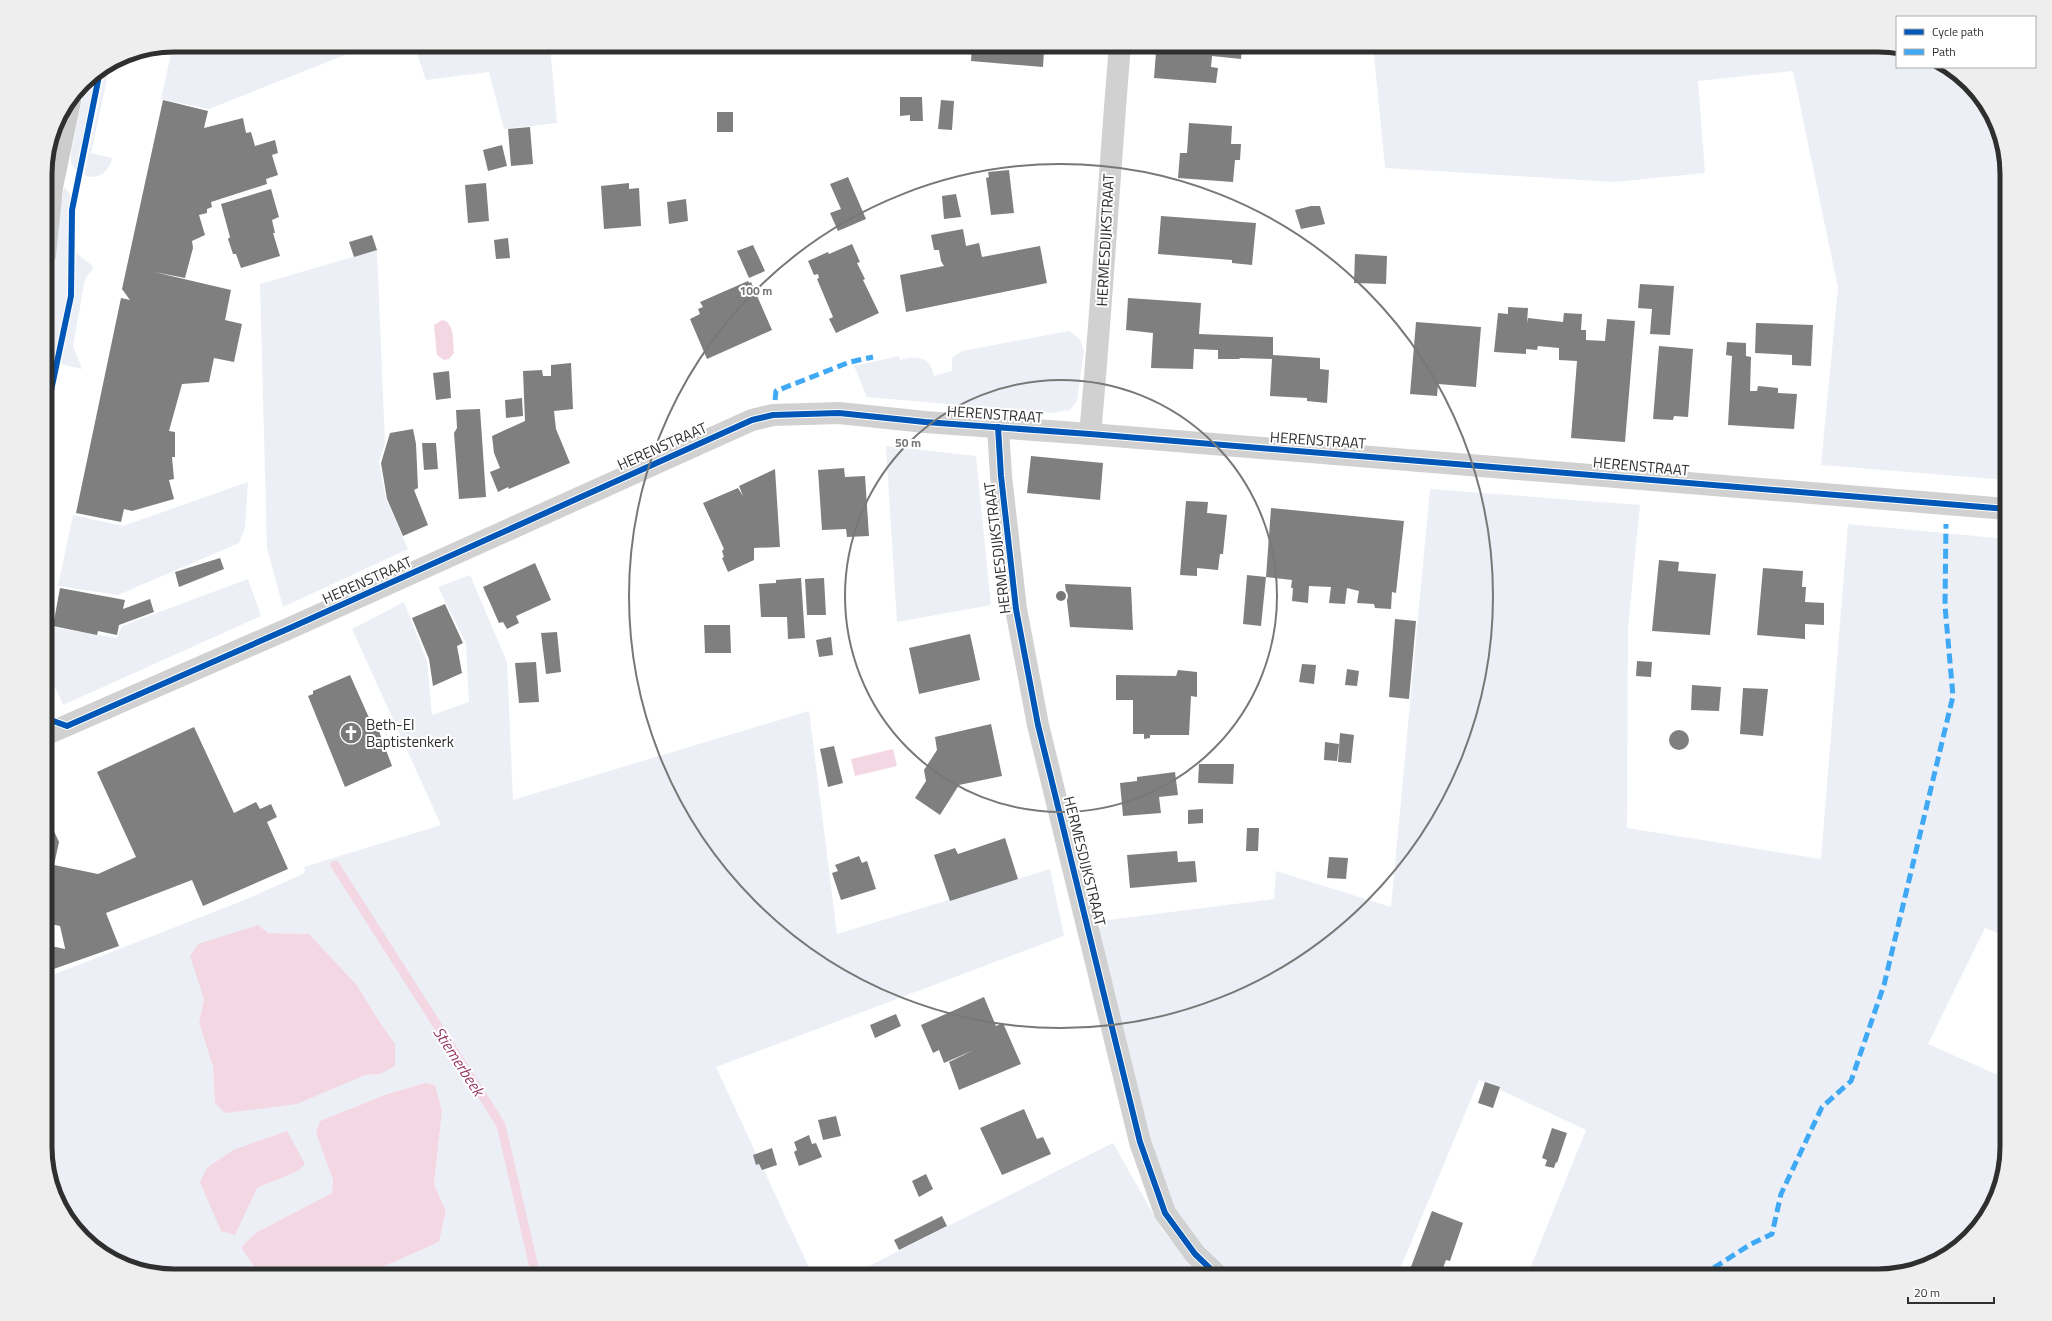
<svg xmlns="http://www.w3.org/2000/svg" width="2052" height="1321" font-family="'Titillium Web',sans-serif">
	<rect width="100%" height="100%" fill="#fff"/>
	<!-- green -->
	<g fill="#eceff5" fill-rule="evenodd">
		<path d="M 173,45 L 370,45 L 209,109 L 161,99 Z"/>
		<path d="M 414,45 L 550,45 L 557,123 L 504,129 L 489,72 L 426,80 Z"/>
		<path d="M 1373,45 L 1878,45 L 1897,47 L 1897,67 L 1950,67 L 1990,110 L 2007,173 L 2007,480 L 1821,465 L 1838,288 L 1793,71 L 1698,81 L 1705,173 L 1614,182 L 1385,168 Z"/>
		<path d="M 110,65 L 91,153 L 112,158 C 110,172 97,181 84,175 L 106,67 Z"/>
		<path d="M 97,73 L 76,171 L 71,163 L 71,153 L 86,80 Z"/>
		<path d="M 64,187 L 71,195 L 68,286 L 64,318 L 48,388 L 45,387 L 45,352 L 48,339 L 55,244 Z"/>
		<path d="M 377,250 L 385,444 L 379,461 L 386,499 L 408,549 L 283,607 L 267,548 L 260,284 Z"/>
		<path d="M 76,253 L 94,267 L 85,279 L 73,346 L 82,369 L 61,364 L 75,283 Z"/>
		<path d="M 1069,331 L 1080,339 L 1084,350 L 1077,401 L 1070,410 L 1052,413 L 867,397 L 854,366 L 899,356 L 900,360 C 917,355 930,356 934,376 L 952,371 L 952,358 L 962,351 Z"/>
		<path d="M 886,446 L 976,456 L 991,605 L 897,622 Z"/>
		<path d="M 248,482 L 245,528 L 239,543 L 118,595 L 58,586 L 73,515 L 123,526 Z"/>
		<path d="M 1430,489 L 1640,505 L 1628,627 L 1627,828 L 1821,859 L 1848,524 L 2007,539 L 2007,937 L 1985,928 L 1928,1044 L 2007,1079 L 2007,1148 L 2000,1188 L 1985,1219 L 1942,1259 L 1879,1276 L 1527,1276 L 1586,1130 L 1479,1080 L 1397,1276 L 1231,1276 L 1184,1227 L 1159,1180 L 1098,929 L 1108,920 L 1274,899 L 1276,871 L 1391,907 Z"/>
		<path d="M 470,575 L 507,662 L 513,800 L 809,711 L 837,934 L 1050,869 L 1064,936 L 716,1067 L 813,1276 L 362,1276 L 439,1242 L 446,1211 L 434,1184 L 442,1111 L 425,1083 L 387,1094 L 320,1121 L 316,1133 L 333,1180 L 332,1193 L 257,1232 L 241,1247 L 260,1276 L 233,1276 L 231,1273 L 223,1276 L 174,1276 L 140,1272 L 102,1254 L 62,1211 L 45,1155 L 45,978 L 247,899 L 305,873 L 304,867 L 441,825 L 352,629 L 404,602 L 427,661 L 432,715 L 469,702 L 466,643 L 438,587 ZM 268,933 L 309,934 L 357,985 L 377,1018 L 395,1044 L 380,1074 L 365,1075 L 215,1103 L 213,1067 L 199,1023 L 204,999 ZM 287,1131 L 297,1171 L 257,1188 L 221,1231 L 214,1214 Z"/>
		<path d="M 248,579 L 261,616 L 63,705 L 56,689 L 45,682 L 45,656 L 50,627 L 117,638 L 122,626 Z"/>
		<path d="M 1113,1143 L 1163,1231 L 1203,1276 L 849,1276 Z"/>
	</g>
	<!-- water -->
	<g fill="#f3d8e4">
		<path d="M 442,320 C 455,322 453,342 454,353 L 449,359 L 444,360 L 437,355 L 434,325 Z"/>
		<path d="M 893,749 L 897,766 L 855,776 L 851,759 Z"/>
		<path d="M 258,925 L 268,933 L 309,934 L 357,985 L 377,1018 L 395,1044 L 395,1066 L 380,1074 L 365,1075 L 297,1104 L 225,1113 L 215,1103 L 213,1067 L 199,1023 L 204,999 L 190,956 L 198,944 Z"/>
		<path d="M 425,1083 L 435,1085 L 442,1111 L 434,1184 L 446,1211 L 439,1242 L 362,1276 L 260,1276 L 241,1247 L 257,1232 L 332,1193 L 333,1180 L 316,1133 L 320,1121 L 387,1094 Z"/>
		<path d="M 287,1131 L 305,1164 L 298,1171 L 257,1188 L 235,1235 L 221,1231 L 200,1182 L 207,1168 L 233,1150 Z"/>
	</g>
	<g fill="none" stroke-linecap="round" stroke-linejoin="round">
		<!-- stream -->
		<path stroke="#f3d8e4" stroke-width="9" d="M 335,865 L 501,1125 L 536,1276"/>
	</g>
	<!-- building -->
	<g fill="#7f7f7f">
		<path d="M 972,45 L 1048,45 L 1052,48 L 1051,50 L 1044,50 L 1043,67 L 971,61 Z"/>
		<path d="M 1148,45 L 1242,45 L 1241,59 L 1212,56 L 1211,67 L 1218,68 L 1216,83 L 1154,78 L 1156,52 L 1147,51 Z"/>
		<path d="M 900,97 L 922,97 L 923,121 L 910,121 L 910,115 L 900,116 Z"/>
		<path d="M 163,100 L 208,111 L 204,128 L 243,118 L 246,133 L 251,132 L 255,146 L 275,140 L 278,153 L 272,155 L 278,175 L 266,179 L 267,184 L 211,202 L 212,207 L 207,209 L 207,213 L 199,215 L 205,235 L 192,241 L 193,248 L 185,278 L 154,272 L 231,290 L 225,320 L 242,324 L 234,362 L 214,358 L 209,382 L 182,384 L 169,431 L 175,432 L 175,457 L 172,457 L 174,479 L 169,480 L 174,499 L 132,511 L 124,509 L 121,522 L 76,513 L 121,298 L 130,300 L 122,289 Z"/>
		<path d="M 941,100 L 954,101 L 952,130 L 938,129 Z"/>
		<rect x="717" y="112" width="16" height="20"/>
		<path d="M 1189,123 L 1232,126 L 1231,144 L 1241,144 L 1240,160 L 1235,160 L 1233,182 L 1178,178 L 1180,153 L 1187,153 Z"/>
		<path d="M 530,127 L 533,164 L 511,166 L 508,129 Z"/>
		<path d="M 502,145 L 507,166 L 488,171 L 483,150 Z"/>
		<path d="M 1009,170 L 1014,213 L 991,215 L 986,178 L 989,177 L 988,172 Z"/>
		<path d="M 848,177 L 866,219 L 838,231 L 830,213 L 841,209 L 830,184 Z"/>
		<path d="M 486,183 L 489,221 L 468,223 L 465,185 Z"/>
		<path d="M 629,183 L 629,189 L 639,188 L 641,226 L 604,229 L 601,186 Z"/>
		<path d="M 271,189 L 279,217 L 272,220 L 275,233 L 273,233 L 280,256 L 241,268 L 236,254 L 233,254 L 228,239 L 230,237 L 221,204 Z"/>
		<path d="M 956,194 L 961,217 L 944,219 L 942,196 Z"/>
		<path d="M 686,199 L 688,221 L 669,224 L 667,202 Z"/>
		<path d="M 1311,206 L 1320,206 L 1325,224 L 1301,229 L 1295,210 Z"/>
		<path d="M 1161,216 L 1256,223 L 1252,265 L 1232,263 L 1232,260 L 1158,254 Z"/>
		<path d="M 963,229 L 966,246 L 979,243 L 982,257 L 1040,246 L 1047,283 L 906,312 L 900,275 L 944,266 L 941,261 L 939,250 L 934,250 L 931,235 Z"/>
		<path d="M 372,235 L 377,250 L 354,257 L 349,242 Z"/>
		<path d="M 508,238 L 510,258 L 496,259 L 494,240 Z"/>
		<path d="M 852,244 L 860,262 L 857,263 L 865,279 L 863,280 L 879,313 L 836,333 L 829,319 L 833,317 L 817,279 L 819,278 L 818,274 L 814,275 L 808,261 L 828,252 L 829,254 Z"/>
		<path d="M 753,245 L 765,271 L 749,278 L 737,251 Z"/>
		<path d="M 1355,254 L 1387,256 L 1386,284 L 1354,283 Z"/>
		<path d="M 748,281 L 749,283 L 751,282 L 772,330 L 707,359 L 690,319 L 700,314 L 698,309 L 703,307 L 700,302 Z"/>
		<path d="M 1640,284 L 1674,286 L 1670,335 L 1650,334 L 1652,309 L 1638,308 Z"/>
		<path d="M 1128,298 L 1201,303 L 1199,334 L 1273,337 L 1273,355 L 1320,358 L 1320,369 L 1329,370 L 1327,403 L 1307,401 L 1307,398 L 1270,396 L 1272,359 L 1240,358 L 1239,359 L 1218,359 L 1218,350 L 1194,349 L 1193,369 L 1151,368 L 1153,333 L 1126,330 Z"/>
		<path d="M 1508,307 L 1528,308 L 1527,323 L 1528,318 L 1563,322 L 1564,313 L 1582,314 L 1581,330 L 1586,330 L 1586,340 L 1605,341 L 1607,319 L 1635,321 L 1625,442 L 1571,438 L 1577,361 L 1559,360 L 1559,348 L 1538,346 L 1537,350 L 1526,349 L 1526,354 L 1494,352 L 1498,313 L 1508,314 Z"/>
		<path d="M 1416,322 L 1481,327 L 1476,387 L 1438,384 L 1437,396 L 1410,394 Z"/>
		<path d="M 1756,323 L 1813,325 L 1811,366 L 1792,365 L 1792,355 L 1755,353 Z"/>
		<path d="M 1727,342 L 1746,343 L 1746,356 L 1751,357 L 1750,391 L 1757,391 L 1758,386 L 1778,388 L 1778,393 L 1797,394 L 1794,429 L 1728,425 L 1732,356 L 1726,355 Z"/>
		<path d="M 1659,346 L 1693,349 L 1688,417 L 1674,416 L 1673,420 L 1653,419 Z"/>
		<path d="M 571,363 L 573,409 L 554,411 L 556,429 L 570,463 L 509,489 L 508,487 L 498,492 L 490,472 L 500,468 L 494,453 L 492,436 L 525,421 L 523,371 L 542,370 L 543,376 L 551,376 L 551,365 Z"/>
		<path d="M 449,371 L 451,398 L 436,400 L 433,373 Z"/>
		<path d="M 522,398 L 523,416 L 506,418 L 505,400 Z"/>
		<path d="M 480,409 L 486,497 L 459,499 L 454,433 L 457,428 L 456,410 Z"/>
		<path d="M 413,429 L 416,444 L 418,488 L 414,490 L 428,525 L 403,536 L 387,499 L 381,463 L 390,433 Z"/>
		<path d="M 422,443 L 436,443 L 438,469 L 424,470 Z"/>
		<path d="M 1031,456 L 1103,463 L 1100,500 L 1027,493 Z"/>
		<path d="M 844,468 L 845,477 L 865,476 L 869,536 L 847,537 L 846,529 L 822,530 L 818,470 Z"/>
		<path d="M 775,469 L 780,547 L 754,548 L 754,560 L 728,572 L 722,558 L 724,557 L 722,551 L 724,549 L 703,503 L 738,488 L 743,496 L 739,486 Z"/>
		<path d="M 1186,501 L 1208,502 L 1207,513 L 1227,515 L 1223,554 L 1220,554 L 1218,570 L 1197,568 L 1197,576 L 1180,575 Z"/>
		<path d="M 1271,508 L 1404,521 L 1396,593 L 1392,592 L 1391,609 L 1375,608 L 1374,604 L 1357,603 L 1359,591 L 1347,588 L 1345,604 L 1329,603 L 1331,587 L 1309,586 L 1308,603 L 1292,601 L 1293,588 L 1291,588 L 1292,580 L 1266,577 Z"/>
		<path d="M 220,558 L 224,569 L 179,587 L 175,572 Z"/>
		<path d="M 1659,560 L 1679,562 L 1678,571 L 1716,574 L 1710,635 L 1652,631 Z"/>
		<path d="M 535,563 L 551,600 L 516,616 L 519,623 L 507,629 L 503,622 L 499,623 L 483,587 Z"/>
		<path d="M 1763,568 L 1803,571 L 1802,587 L 1806,587 L 1805,602 L 1824,603 L 1824,625 L 1805,624 L 1805,639 L 1757,635 Z"/>
		<path d="M 1247,575 L 1266,577 L 1261,626 L 1243,624 Z"/>
		<path d="M 801,578 L 805,638 L 788,639 L 787,617 L 761,617 L 759,584 L 776,583 L 776,580 Z"/>
		<path d="M 824,578 L 826,615 L 807,615 L 805,579 Z"/>
		<path d="M 1065,584 L 1131,587 L 1133,630 L 1070,627 Z"/>
		<path d="M 60,588 L 125,600 L 123,609 L 150,599 L 154,612 L 119,625 L 117,635 L 98,631 L 97,635 L 53,626 Z"/>
		<path d="M 445,604 L 463,643 L 457,646 L 462,673 L 433,686 L 429,659 L 412,618 Z"/>
		<path d="M 1395,619 L 1416,621 L 1409,699 L 1389,697 Z"/>
		<path d="M 704,625 L 730,625 L 731,653 L 705,653 Z"/>
		<path d="M 557,632 L 561,672 L 546,674 L 541,633 Z"/>
		<path d="M 970,634 L 980,680 L 919,694 L 909,648 Z"/>
		<path d="M 831,637 L 833,655 L 819,657 L 816,640 Z"/>
		<path d="M 1637,661 L 1652,662 L 1651,677 L 1636,676 Z"/>
		<path d="M 536,662 L 539,702 L 519,703 L 515,663 Z"/>
		<path d="M 1302,664 L 1316,665 L 1314,684 L 1299,682 Z"/>
		<path d="M 1347,669 L 1359,671 L 1357,686 L 1345,685 Z"/>
		<path d="M 1178,670 L 1197,672 L 1197,697 L 1191,696 L 1189,735 L 1150,735 L 1150,738 L 1144,739 L 1144,734 L 1133,734 L 1133,700 L 1116,700 L 1116,675 L 1176,676 Z"/>
		<path d="M 350,675 L 370,720 L 374,718 L 392,766 L 345,787 L 308,696 L 313,694 L 313,691 Z"/>
		<path d="M 1692,685 L 1721,687 L 1719,711 L 1691,710 Z"/>
		<path d="M 1743,688 L 1768,689 L 1763,736 L 1740,734 Z"/>
		<path d="M 991,724 L 1002,776 L 959,785 L 940,815 L 915,798 L 926,781 L 924,770 L 937,750 L 935,737 Z"/>
		<path d="M 194,727 L 234,813 L 256,802 L 260,809 L 271,804 L 277,817 L 267,822 L 288,869 L 203,906 L 192,880 L 106,913 L 119,946 L 45,972 L 45,948 L 50,949 L 51,946 L 65,949 L 65,948 L 60,926 L 45,923 L 45,812 L 59,842 L 54,865 L 98,874 L 136,857 L 97,772 Z"/>
		<circle cx="1679" cy="740" r="10"/>
		<path d="M 1340,733 L 1354,735 L 1351,763 L 1338,762 Z"/>
		<path d="M 1325,742 L 1339,744 L 1337,761 L 1324,760 Z"/>
		<path d="M 834,746 L 843,783 L 828,787 L 820,749 Z"/>
		<path d="M 1199,764 L 1234,764 L 1233,784 L 1198,783 Z"/>
		<path d="M 1175,772 L 1178,795 L 1159,797 L 1161,813 L 1123,816 L 1120,783 L 1137,781 L 1137,777 Z"/>
		<path d="M 1203,809 L 1203,823 L 1188,824 L 1188,810 Z"/>
		<path d="M 1247,828 L 1259,828 L 1258,851 L 1246,851 Z"/>
		<path d="M 1005,838 L 1018,879 L 950,901 L 934,855 L 955,848 L 958,854 Z"/>
		<path d="M 1177,851 L 1178,862 L 1195,861 L 1197,882 L 1130,888 L 1127,855 Z"/>
		<path d="M 859,856 L 862,863 L 867,861 L 876,889 L 841,900 L 832,873 L 838,871 L 835,865 Z"/>
		<path d="M 1329,857 L 1348,858 L 1346,879 L 1327,878 Z"/>
		<path d="M 984,997 L 996,1026 L 1003,1023 L 1021,1064 L 959,1090 L 949,1062 L 974,1050 L 944,1063 L 939,1050 L 933,1053 L 921,1025 Z"/>
		<path d="M 896,1014 L 901,1026 L 875,1038 L 870,1025 Z"/>
		<path d="M 1485,1082 L 1500,1087 L 1493,1108 L 1478,1103 Z"/>
		<path d="M 1024,1109 L 1037,1139 L 1043,1137 L 1051,1154 L 1002,1175 L 980,1128 Z"/>
		<path d="M 836,1116 L 841,1136 L 823,1140 L 818,1120 Z"/>
		<path d="M 1552,1128 L 1567,1133 L 1557,1163 L 1556,1162 L 1554,1168 L 1545,1166 L 1547,1160 L 1542,1158 Z"/>
		<path d="M 809,1135 L 812,1144 L 816,1143 L 822,1157 L 799,1166 L 794,1152 L 797,1150 L 794,1142 Z"/>
		<path d="M 772,1148 L 777,1165 L 762,1170 L 759,1164 L 756,1165 L 753,1155 Z"/>
		<path d="M 926,1174 L 933,1189 L 919,1197 L 912,1181 Z"/>
		<path d="M 1432,1211 L 1463,1223 L 1450,1261 L 1446,1260 L 1440,1276 L 1420,1276 L 1409,1272 Z"/>
		<path d="M 942,1216 L 947,1226 L 899,1250 L 894,1240 Z"/>
	</g>
	<g fill="none" stroke-linecap="round" stroke-linejoin="round">
		<!-- minor -->
		<g stroke="#d1d1d1" stroke-width="22">
			<path d="M 998,427 L 1001,476 L 1016,609 L 1038,725 L 1140,1142 L 1165,1213 L 1195,1254 L 1218,1276"/>
			<path d="M 1090,434 C 1102,305 1109,175 1120,45"/>
			<path d="M 45,735 L 290,628 L 752,420 L 773,415 L 839,413 L 925,422 L 1090,434 L 2007,509"/>
		</g>
		<!-- secondary -->
		<path stroke="#ccc" stroke-width="22" d="M 45,255 L 52,187 L 70,101"/>
		<!-- quiet -->
		<g stroke="#3fa9f5" stroke-width="5" stroke-dasharray="10 5" stroke-linecap="butt">
			<path d="M 775,400 L 776,391 L 850,362 L 873,357"/>
			<path d="M 1701,1276 L 1751,1244 L 1772,1234 L 1781,1194 L 1822,1107 L 1851,1081 L 1884,985 L 1953,696 L 1945,606 L 1946,524"/>
		</g>
		<!-- cycleway casing -->
		<g stroke="#fff" stroke-width="8">
			<g id="cycleway">
				<path d="M 45,419 L 71,296 L 72,210 L 100,71"/>
				<path d="M 998,427 L 1001,476 L 1016,609 L 1038,725 L 1140,1142 L 1165,1213 L 1195,1254 L 1218,1276"/>
				<path d="M 45,718 L 67,726 L 290,628 L 752,420 L 773,415 L 839,413 L 925,422 L 1090,434 L 2007,509"/>
			</g>
		</g>
		<!-- cycleway -->
		<use href="#cycleway" stroke="#0057b8" stroke-width="6"/>
	</g>
	<!-- distance rings -->
	<g fill="none" stroke="#787878" stroke-width="2">
		<circle cx="1061" cy="596" r="216"/>
		<circle cx="1061" cy="596" r="432"/>
	</g>
	<!-- icons -->
	<defs>
		<g id="church-disc" transform="scale(1.15)"><circle r="9.5" fill="#787878" stroke="#fff"/><path d="M-1.2-6h2.4v3.5h3.3v2.4h-3.3V6h-2.4V-.1h-3.3v-2.4h3.3Z" fill="#fff"/></g>
	</defs>
	<g fill-rule="evenodd">
		<use href="#church-disc" x="351" y="733"/>
	</g>
	<g text-anchor="middle" dominant-baseline="central" stroke-width="4" stroke-linejoin="round" paint-order="stroke">
		<!-- street labels -->
		<g font-size="15" fill="#2f2f2f" stroke="#fff">
			<text transform="translate(1105 240) rotate(-87)">HERMESDIJKSTRAAT</text>
			<text transform="translate(995 414) rotate(4)">HERENSTRAAT</text>
			<text transform="translate(1318 440) rotate(4)">HERENSTRAAT</text>
			<text transform="translate(662 446) rotate(-24)">HERENSTRAAT</text>
			<text transform="translate(1641 466) rotate(5)">HERENSTRAAT</text>
			<text transform="translate(997 548) rotate(-97)">HERMESDIJKSTRAAT</text>
			<text transform="translate(367 580) rotate(-24)">HERENSTRAAT</text>
			<text transform="translate(1085 861) rotate(76)">HERMESDIJKSTRAAT</text>
		</g>
		<!-- poi labels -->
		<g font-size="15" fill="#2f2f2f" stroke="#fff" text-anchor="start">
			<text x="366" y="724">Beth-El<tspan x="366" dy="17">Baptistenkerk</tspan></text>
		</g>
		<!-- water labels -->
		<g font-size="16" font-style="italic" fill="#963860" stroke="#fff">
			<text transform="translate(459 1061) rotate(57)">Stiemerbeek</text>
		</g>
	</g>
	<!-- crop -->
	<path d="M0 0H2052V1321H0ZM174 52H1878A122 122 0 0 1 2000 174V1147A122 122 0 0 1 1878 1269H174A122 122 0 0 1 52 1147V174A122 122 0 0 1 174 52Z" fill="#eee" fill-rule="evenodd"/>
	<path fill="none" stroke="#2f2f2f" stroke-width="5" d="M174 52H1878A122 122 0 0 1 2000 174V1147A122 122 0 0 1 1878 1269H174A122 122 0 0 1 52 1147V174A122 122 0 0 1 174 52Z"/>
	<circle cx="1061" cy="596" r="6" fill="#787878" stroke="#fff" stroke-width="2"/>
	<g font-size="12" text-anchor="middle" font-weight="bold" fill="#787878" stroke="#fff" stroke-width="4" stroke-linejoin="round" paint-order="stroke">
		<text x="756" y="295">100 m</text>
		<text x="908" y="447">50 m</text>
	</g>
	<!-- legend -->
	<rect x="1896" y="16" width="140" height="52" fill="#ffffff" stroke="#acacac"/>
	<rect x="1904" y="29" width="20" height="6" fill="#0057b8" stroke="#acacac"/>
	<text x="1932" y="36" font-size="12" fill="#2f2f2f">Cycle path</text>
	<rect x="1904" y="49" width="20" height="6" fill="#3fa9f5" stroke="#acacac"/>
	<text x="1932" y="56" font-size="12" fill="#2f2f2f">Path</text>
	<!-- scale -->
	<path d="M1908 1297v6h86v-6" fill="none" stroke="#2f2f2f" stroke-width="2"/>
	<text x="1914" y="1297" font-size="12" fill="#2f2f2f" stroke="#ffffff" stroke-width="3" paint-order="stroke">20 m</text>
</svg>
